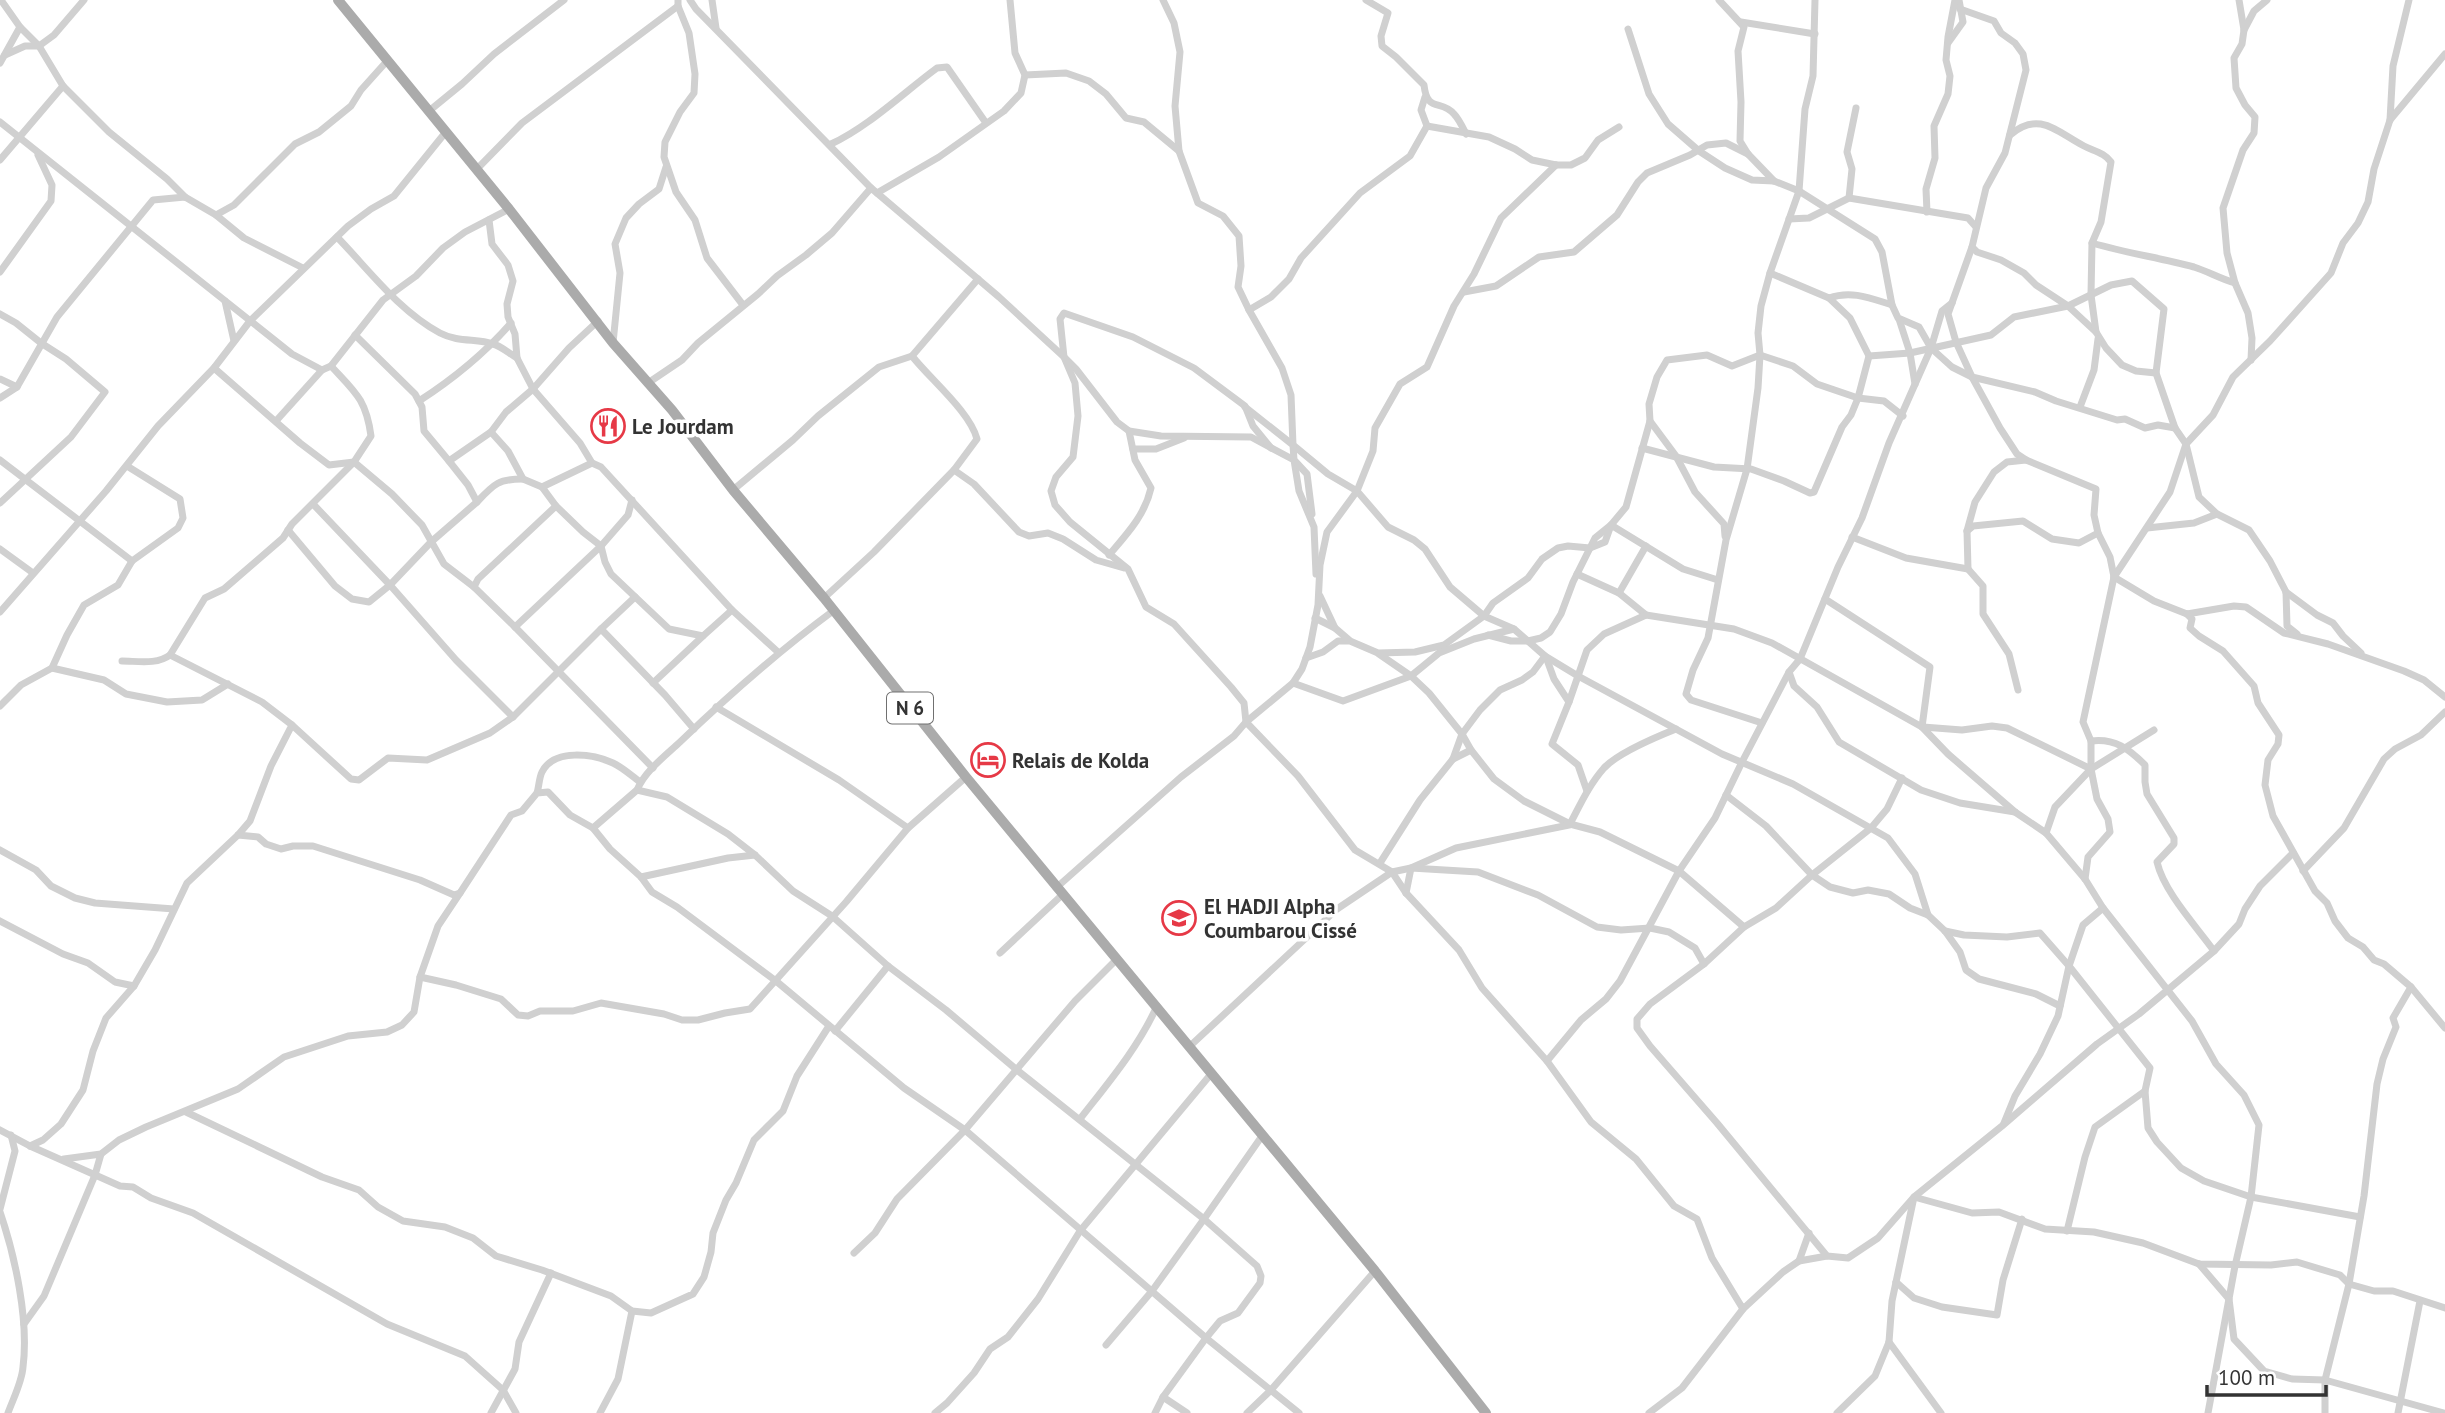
<svg xmlns="http://www.w3.org/2000/svg" width="2445" height="1413" font-family="'PT Sans',sans-serif">
	<rect width="100%" height="100%" fill="#fff"/>
	<g fill="none" stroke-linecap="round" stroke-linejoin="round">
		<!-- street -->
		<g stroke="#d0d0d0" stroke-width="7">
			<path d="M 1,0 L 20,27 L 39,46 L 63,86 L 109,132 L 167,179 L 185,197"/>
			<path d="M 678,0 L 678,6 L 689,33 L 695,74 L 694,93 L 680,112 L 665,142 L 664,157 L 676,192 L 695,220 L 707,258 L 743,305"/>
			<path d="M 690,0 L 696,9 L 871,188"/>
			<path d="M 712,0 L 716,28"/>
			<path d="M 1163,0 L 1174,23 L 1180,52 L 1175,106 L 1179,151"/>
			<path d="M 1366,0 L 1388,13 L 1381,36 L 1382,46 L 1396,57 L 1424,85 C 1427,113 1441,99 1454,114 C 1459,119 1463,128 1466,134"/>
			<path d="M 1719,0 L 1744,27 L 1738,51 L 1741,102 L 1740,141 L 1748,154 L 1774,181"/>
			<path d="M 2239,0 L 2244,30 L 2242,44 L 2234,58 L 2236,88 L 2245,105 L 2255,117 L 2254,133 L 2243,150 L 2223,208 L 2227,253 L 2235,283 L 2248,313 L 2252,338 L 2251,360"/>
			<path d="M 1960,9 L 1994,21 L 2001,33 L 2015,43 L 2023,54 L 2026,70 L 2005,153 L 1986,188 L 1972,247 L 1977,252 L 2001,260 L 2024,273 L 2036,285 L 2068,306 L 2096,332"/>
			<path d="M 1741,22 L 1815,34"/>
			<path d="M 1628,29 L 1649,94 L 1668,124 L 1699,151 L 1725,168 L 1752,180 L 1774,181 L 1799,191 L 1875,239 L 1882,252 L 1892,305 L 1898,318 L 1919,327 L 1931,348 L 1952,367 L 1972,377 L 2035,392 L 2056,401 L 2117,420 L 2125,419 L 2145,428 L 2158,425 L 2175,428"/>
			<path d="M 2244,30 L 2254,11 L 2267,0"/>
			<path d="M 1948,43 L 1963,22 L 1959,0"/>
			<path d="M 5,55 L 25,46 L 39,46 L 54,35 L 84,0"/>
			<path d="M 0,63 L 20,27"/>
			<path d="M 1025,75 L 1066,73 L 1089,81 L 1106,94 L 1126,118 L 1144,122 L 1179,151 L 1198,203 L 1223,216 L 1239,236 L 1241,266 L 1238,287 L 1249,310 L 1282,368 L 1291,395 L 1293,445 L 1328,474 L 1357,491 L 1388,527 L 1414,540 L 1425,549 L 1450,587 L 1484,616 L 1514,629 L 1545,656 L 1578,676 L 1722,754 L 1793,784 L 1888,838 L 1915,874 L 1928,915"/>
			<path d="M 1425,97 L 1421,110 L 1427,126"/>
			<path d="M 429,111 L 462,84 L 494,54 L 564,0"/>
			<path d="M 2390,120 L 2393,66 L 2409,0"/>
			<path d="M 0,122 L 292,354 L 322,370 L 331,366 L 383,300 L 416,276 L 443,248 L 465,232 L 509,209"/>
			<path d="M 1427,126 L 1489,137 L 1515,149 L 1532,160 L 1556,165 L 1571,165 L 1585,158 L 1598,140 L 1619,127"/>
			<path d="M 2010,135 C 2039,110 2057,132 2084,146 C 2094,151 2105,153 2111,162 L 2101,222 L 2092,243 L 2091,295 L 2096,332 L 2106,348 L 2122,365 L 2136,371 L 2156,373"/>
			<path d="M 831,144 C 868,127 903,93 937,68 L 947,67 L 986,123"/>
			<path d="M 0,160 L 63,86"/>
			<path d="M 476,170 L 522,123 L 678,6"/>
			<path d="M 877,193 L 999,297 L 1064,357 L 1076,369 L 1117,422 L 1129,431 L 1161,436 L 1251,437 L 1294,460 L 1299,491 L 1314,527 L 1316,574"/>
			<path d="M 1849,198 L 1852,169 L 1847,152 L 1856,108"/>
			<path d="M 1927,212 L 1926,189 L 1935,158 L 1934,126 L 1948,94 L 1950,76 L 1946,60 L 1948,37 L 1955,0"/>
			<path d="M 216,215 L 244,238 L 303,268"/>
			<path d="M 1789,219 L 1809,218 L 1849,198 L 1968,218 L 1976,227"/>
			<path d="M 489,220 L 492,244 L 508,265 L 513,281 L 507,304 L 508,317 L 515,334 L 517,358 L 533,389 L 580,443 L 592,463 L 601,467 L 732,610"/>
			<path d="M 337,237 C 369,270 399,311 440,333 C 459,343 477,338 493,344 C 501,346 510,354 517,358"/>
			<path d="M 2092,243 C 2126,253 2161,258 2194,267 C 2207,271 2221,279 2235,283"/>
			<path d="M 1972,247 L 1948,314 L 1956,342 L 1972,377 L 2000,428 L 2017,454 L 2026,460 L 2096,489 L 2094,515 L 2098,533"/>
			<path d="M 0,272 L 51,201 L 52,185 L 38,155"/>
			<path d="M 1770,273 L 1829,298 C 1851,290 1870,298 1892,305"/>
			<path d="M 1464,292 L 1496,286 L 1539,257 L 1574,252 L 1617,215 L 1638,182 L 1647,173 L 1690,155 L 1707,145 L 1726,143 L 1748,154"/>
			<path d="M 225,301 L 234,341"/>
			<path d="M 1249,310 L 1271,297 L 1289,279 L 1301,258 L 1360,193 L 1410,156 L 1427,126"/>
			<path d="M 0,314 L 16,323 L 41,343 L 66,359 L 105,392 L 71,437 L 0,503"/>
			<path d="M 1899,319 L 1910,353 L 1915,384"/>
			<path d="M 355,335 L 415,394 L 422,407 L 424,431 L 449,461 L 491,432 L 506,412 L 533,389 L 569,348 L 598,321"/>
			<path d="M 613,343 L 620,273 L 615,244 L 626,218 L 639,204 L 659,189 L 666,167"/>
			<path d="M 1869,356 L 1910,353 L 1991,335 L 2014,317 L 2068,306 L 2111,285 L 2132,281 L 2164,309 L 2156,373 L 2175,428 L 2186,444 L 2199,497 L 2217,514 L 2249,530 L 2270,561 L 2286,592 L 2287,626 L 2297,634"/>
			<path d="M 214,368 L 300,443 L 329,465 L 354,462 L 392,494 L 422,525 L 444,564 L 474,587 L 515,627 L 653,768"/>
			<path d="M 0,379 L 17,387"/>
			<path d="M 648,383 L 682,360 L 698,343 L 758,294 L 777,276 L 806,255 L 832,233 L 871,188 L 877,193 L 939,157 L 1004,111 L 1021,93 L 1025,75 L 1015,53 L 1010,0"/>
			<path d="M 0,398 L 17,387 L 57,317 L 153,200 L 185,197 L 216,215 L 234,205 L 295,144 L 319,132 L 351,106 L 361,90 L 387,61"/>
			<path d="M 419,401 C 453,379 484,354 511,323"/>
			<path d="M 1245,407 L 1293,445 L 1294,460 L 1307,474 L 1312,514"/>
			<path d="M 2080,407 L 2094,370 L 2098,339"/>
			<path d="M 276,421 L 322,370"/>
			<path d="M 1650,421 L 1676,456 L 1695,492 L 1724,524 L 1725,536"/>
			<path d="M 491,432 L 508,451 L 523,479 L 542,487 L 556,506"/>
			<path d="M 1271,448 L 1253,426 L 1245,406 L 1194,368 L 1133,337 L 1064,313 L 1060,319 L 1064,357 L 1075,383 L 1078,416 L 1073,457 L 1056,477 L 1051,491 L 1055,505 L 1070,522 L 1128,569 L 1146,607 L 1174,624 L 1231,687 L 1244,703 L 1246,722 L 1298,776 L 1355,850 L 1392,872 L 1406,893 L 1459,950 L 1482,988 L 1547,1061 L 1591,1122 L 1636,1159 L 1674,1206 L 1697,1219 L 1712,1258 L 1743,1309 L 1783,1272 L 1799,1261"/>
			<path d="M 1642,448 L 1714,467 L 1751,469 L 1784,481 L 1810,493 L 1814,492 L 1842,427 L 1851,415 L 1858,398 L 1869,356 L 1850,318 L 1829,298"/>
			<path d="M 1133,449 L 1156,449 L 1184,438"/>
			<path d="M 0,460 L 132,561"/>
			<path d="M 954,470 L 974,484 L 1019,532 L 1029,536 L 1048,533 L 1063,539 L 1096,560 L 1124,568"/>
			<path d="M 542,487 L 592,463"/>
			<path d="M 733,490 L 793,440 L 818,416 L 879,367 L 912,356"/>
			<path d="M 477,502 C 494,484 498,479 523,479"/>
			<path d="M 313,504 L 390,585 L 456,660 L 513,717"/>
			<path d="M 2147,528 L 2194,523 L 2217,514"/>
			<path d="M 288,530 L 335,586 L 352,599 L 369,602 L 390,585 L 431,542 L 477,502 L 468,485 L 449,461"/>
			<path d="M 1967,531 L 1973,526 L 2023,521 L 2052,539 L 2079,543 L 2098,533 L 2110,557 L 2114,577 L 2083,722 L 2091,741 L 2091,769 L 2055,807 L 2046,833 L 2085,879 L 2103,908 L 2192,1021 L 2216,1064 L 2244,1095 L 2259,1125 L 2251,1197 L 2235,1266 L 2208,1413"/>
			<path d="M 1852,537 L 1906,558 L 1968,569"/>
			<path d="M 0,549 L 33,573"/>
			<path d="M 1109,555 C 1127,534 1145,515 1151,488 L 1135,460 L 1129,431"/>
			<path d="M 1577,574 L 1619,593 L 1646,615"/>
			<path d="M 2114,577 L 2170,492 L 2186,444 L 2213,415 L 2233,377 L 2270,341 L 2331,273 L 2343,243 L 2358,223 L 2368,202 L 2374,169 L 2390,120 L 2445,54"/>
			<path d="M 2114,577 L 2154,601 L 2187,614 L 2234,606 L 2246,607 L 2284,633 L 2328,644 L 2404,671 L 2424,680 L 2445,697"/>
			<path d="M 474,587 L 478,579 L 556,506 L 583,532 L 601,546 L 605,562 L 611,574 L 669,629 L 703,636 L 732,610 L 778,652"/>
			<path d="M 2286,592 L 2317,615 L 2333,623 L 2343,636 L 2361,653"/>
			<path d="M 1619,593 L 1646,546"/>
			<path d="M 1320,596 L 1335,628"/>
			<path d="M 824,598 L 874,552 L 954,470 L 977,439 C 970,412 931,380 912,356 L 978,279"/>
			<path d="M 1825,599 L 1930,667 L 1922,727"/>
			<path d="M 0,612 L 106,491 L 158,426 L 214,368 L 250,321 L 348,226 L 371,209 L 394,196 L 445,133"/>
			<path d="M 2187,614 L 2192,619 L 2190,628 L 2199,636 L 2223,651 L 2254,686 L 2258,703 L 2279,735 L 2278,744 L 2268,760 L 2265,785 L 2273,816 L 2315,891 L 2327,903 L 2335,921 L 2348,938 L 2363,947 L 2374,960 L 2384,964 L 2411,987 L 2393,1018 L 2396,1027 L 2383,1059 L 2377,1084 L 2364,1196 L 2349,1284 L 2325,1380 L 2325,1413"/>
			<path d="M 1315,618 L 1335,628 L 1349,640"/>
			<path d="M 515,627 L 601,546 L 628,515 L 632,500"/>
			<path d="M 601,629 L 635,597"/>
			<path d="M 1488,635 L 1511,641 L 1528,641 L 1541,638 L 1550,632 L 1561,614 L 1573,582 L 1595,538 L 1611,525 L 1626,507 L 1650,421 L 1649,404 L 1657,377 L 1667,360 L 1707,355 L 1732,366 L 1760,355 L 1793,366 L 1817,384 L 1858,398 L 1884,401 L 1903,416"/>
			<path d="M 1379,654 L 1411,676 L 1429,693 L 1462,734 L 1471,750 L 1494,779 L 1524,801 L 1570,824 L 1600,832 L 1679,871 L 1744,927"/>
			<path d="M 170,655 L 205,598 L 224,589 L 283,538 L 292,524 L 354,462 L 371,436 C 366,399 355,392 331,366"/>
			<path d="M 1546,657 L 1554,679 L 1569,702 L 1552,744 L 1578,765 L 1587,791"/>
			<path d="M 1306,658 L 1323,652 L 1338,641 L 1350,641 L 1378,653 L 1415,652 L 1444,645 L 1484,616 L 1493,603 L 1528,578 L 1542,559 L 1558,548 L 1568,546 L 1590,548 L 1605,542 L 1611,525 L 1683,569 L 1718,580"/>
			<path d="M 52,668 L 104,680 L 126,694 L 167,702 L 202,700 L 228,684"/>
			<path d="M 1789,672 L 1794,686 L 1817,707 L 1839,742 L 1921,790 L 1960,803 L 2015,812"/>
			<path d="M 653,683 L 703,636"/>
			<path d="M 1293,683 L 1343,701 L 1411,676 L 1439,653 L 1474,639 L 1514,629"/>
			<path d="M 2018,690 L 2009,654 L 1983,614 L 1983,586 L 1968,569 L 1967,531 L 1975,502 L 1994,472 L 2007,462 L 2026,460"/>
			<path d="M 1569,702 L 1587,650 L 1604,634 L 1646,615 L 1734,629 L 1772,643 L 1922,727 L 1948,754 L 2015,812 L 2046,833"/>
			<path d="M 0,706 L 21,685 L 52,668 L 67,635 L 84,605 L 118,585 L 132,561 L 178,528 L 183,518 L 180,499 L 127,466"/>
			<path d="M 716,707 L 839,780 L 908,828"/>
			<path d="M 1762,723 L 1691,700 L 1686,694 L 1693,670 L 1708,638 L 1726,540 L 1747,469 L 1758,388 L 1760,355 L 1758,333 L 1761,306 L 1770,273 L 1799,191 L 1805,109 L 1813,76 L 1815,0"/>
			<path d="M 292,725 L 351,779 L 359,780 L 388,758 L 427,760 L 490,733 L 513,717 L 601,629 L 665,695 L 694,729"/>
			<path d="M 1923,727 L 1962,730 L 1992,726 L 2007,728 L 2091,769 L 2097,799 L 2108,819 L 2110,832 L 2088,857 L 2085,879"/>
			<path d="M 2091,741 C 2115,738 2129,749 2145,765 L 2145,782 L 2147,794 L 2174,838 L 2174,844 L 2157,862 C 2164,892 2196,926 2214,951"/>
			<path d="M 1453,759 L 1471,750"/>
			<path d="M 2091,769 L 2154,730"/>
			<path d="M 1902,778 L 1887,809 L 1871,828 L 1812,875 L 1776,908 L 1744,927 L 1704,964 L 1650,1004 L 1637,1019 L 1637,1028 L 1650,1046 L 1717,1123 L 1827,1256 L 1848,1258 L 1878,1238 L 1914,1197 L 1972,1213 L 1999,1212 L 2045,1229 L 2094,1232 L 2143,1243 L 2199,1264 L 2271,1265 L 2297,1262 L 2340,1275 L 2349,1284 L 2374,1291 L 2393,1291 L 2445,1308"/>
			<path d="M 637,790 L 667,797 L 728,834 L 755,855 L 793,891 L 832,916 L 888,966 L 946,1010 L 1017,1070 L 1204,1219 L 1262,1136"/>
			<path d="M 537,793 C 539,787 539,778 542,772 C 554,748 593,754 613,763 C 622,767 632,776 640,782"/>
			<path d="M 1726,795 L 1766,826 L 1812,875 L 1830,887 L 1853,893 L 1868,890 L 1889,894 L 1910,908 L 1928,915 L 1945,931 L 1960,952 L 1966,970 L 1979,979 L 2036,994 L 2060,1006"/>
			<path d="M 1570,824 C 1580,805 1589,785 1604,768 C 1618,753 1656,737 1676,729"/>
			<path d="M 593,828 L 637,790 C 645,771 665,756 680,742 C 729,695 779,651 833,611"/>
			<path d="M 238,835 L 258,837 L 266,844 L 281,849 L 293,846 L 313,846 L 420,880 L 454,895 L 460,893 L 511,815 L 522,811 L 537,793 L 548,792 L 570,815 L 593,828 L 610,849 L 641,877 L 652,892 L 677,907 L 776,981 L 904,1088 L 965,1130 L 1206,1338 L 1299,1413"/>
			<path d="M 0,850 L 36,870 L 51,886 L 75,898 L 95,903 L 174,909"/>
			<path d="M 1380,863 L 1420,800 L 1453,759 L 1462,734 L 1480,710 L 1500,690 L 1522,680 L 1533,672 L 1545,656"/>
			<path d="M 2303,871 L 2344,828 L 2384,759 L 2395,749 L 2421,735 L 2445,712"/>
			<path d="M 641,877 L 728,858 L 755,855"/>
			<path d="M 1056,888 L 1181,777 L 1234,736 L 1246,722 L 1293,683 L 1302,669 L 1310,647 L 1318,605 L 1320,565 L 1327,532 L 1357,491 L 1373,451 L 1375,428 L 1400,384 L 1427,367 L 1454,306 L 1474,274 L 1501,218 L 1556,165"/>
			<path d="M 1406,893 L 1411,868 L 1456,848 L 1569,825"/>
			<path d="M 0,921 L 63,954 L 88,963 L 115,982 L 134,986"/>
			<path d="M 1945,931 L 1964,935 L 2007,937 L 2040,933 L 2069,966 L 2150,1068 L 2145,1091 L 2095,1127 L 2085,1157 L 2067,1231"/>
			<path d="M 1000,953 L 1062,895"/>
			<path d="M 420,977 L 456,985 L 501,999 L 518,1015 L 528,1016 L 540,1011 L 573,1011 L 601,1003 L 664,1014 L 682,1020 L 698,1020 L 725,1013 L 750,1009 L 846,902 L 908,828 L 966,777"/>
			<path d="M 2411,987 L 2445,1028"/>
			<path d="M 835,1031 L 888,966"/>
			<path d="M 1189,1047 L 1337,909 L 1392,872 L 1411,868 L 1478,872 L 1538,895 L 1597,927 L 1621,930 L 1650,928 L 1669,932 L 1695,948 L 1704,964"/>
			<path d="M 1547,1061 L 1581,1020 L 1606,999 L 1620,981 L 1679,871 L 1715,818 L 1742,762 L 1789,672 L 1800,659 L 1838,567 L 1862,518 L 1889,443 L 1931,348 L 1942,311 L 1952,303"/>
			<path d="M 2145,1091 L 2148,1128 L 2157,1142 L 2181,1168 L 2204,1181 L 2251,1197 L 2360,1217"/>
			<path d="M 186,1112 L 322,1177 L 359,1190 L 378,1207 L 403,1221 L 445,1227 L 473,1238 L 496,1256 L 542,1270 L 611,1296 L 632,1311 L 651,1313 L 693,1294 L 704,1277 L 711,1252 L 713,1233 L 726,1200 L 736,1183 L 754,1140 L 783,1111 L 797,1076 L 829,1026"/>
			<path d="M 1080,1119 C 1108,1083 1138,1048 1157,1006"/>
			<path d="M 2004,1123 L 2015,1096 L 2040,1054 L 2058,1016 L 2069,966 L 2083,925 L 2103,908"/>
			<path d="M 0,1130 L 30,1146 L 120,1186 L 133,1187 L 151,1198 L 193,1213 L 387,1324 L 465,1356 L 503,1390 L 516,1413"/>
			<path d="M 30,1146 L 43,1140 L 61,1124 L 83,1090 L 93,1051 L 106,1018 L 134,986 L 155,950 L 187,883 L 238,835 L 250,821 L 271,766 L 292,725 L 262,702 L 170,655 C 157,665 137,661 122,661"/>
			<path d="M 64,1159 L 101,1154 L 119,1140 L 146,1127 L 238,1089 L 284,1057 L 348,1036 L 387,1032 L 402,1025 L 414,1012 L 420,977 L 438,926 L 460,893"/>
			<path d="M 0,1209 L 15,1151 L 11,1135"/>
			<path d="M 0,1212 C 15,1256 29,1320 23,1367 C 22,1382 13,1399 8,1413"/>
			<path d="M 1809,1233 L 1799,1261 L 1827,1256"/>
			<path d="M 854,1253 L 875,1233 L 897,1199 L 965,1130 L 1075,1001 L 1117,959"/>
			<path d="M 2199,1264 L 2229,1299 L 2234,1339 L 2264,1371 L 2292,1379 L 2325,1380 L 2444,1413"/>
			<path d="M 1896,1282 L 1914,1298 L 1942,1307 L 1997,1315 L 2003,1280 L 2022,1219"/>
			<path d="M 24,1324 L 44,1296 L 95,1175 L 101,1154"/>
			<path d="M 1889,1342 L 1941,1413"/>
			<path d="M 1106,1345 L 1152,1291 L 1204,1219 L 1257,1266 L 1261,1276 L 1260,1283 L 1238,1313 L 1220,1321 L 1206,1338 L 1163,1397 L 1155,1413"/>
			<path d="M 1163,1397 L 1187,1413"/>
			<path d="M 491,1413 L 515,1369 L 519,1342 L 551,1273"/>
			<path d="M 600,1413 L 618,1379 L 632,1311"/>
			<path d="M 935,1413 L 947,1403 L 974,1373 L 990,1349 L 1008,1337 L 1038,1299 L 1080,1231 L 1211,1074"/>
			<path d="M 1247,1413 L 1271,1390 L 1375,1271"/>
			<path d="M 1649,1413 L 1682,1388 L 1743,1309"/>
			<path d="M 1837,1413 L 1875,1376 L 1889,1342 L 1892,1301 L 1914,1197 L 2002,1126 L 2097,1044 L 2139,1014 L 2214,951 L 2239,924 L 2245,909 L 2260,886 L 2293,853"/>
			<path d="M 2398,1413 L 2420,1301"/>
		</g>
		<!-- primary -->
		<path stroke="#ababab" stroke-width="10" d="M 338,0 L 509,209 L 613,343 L 672,410 L 733,490 L 824,598 L 966,777 L 1375,1271 L 1486,1413"/>
	</g>
	<!-- icons -->
	<defs>
		<g id="restaurant-ring" transform="scale(1.75)"><circle r="9.5" fill="#fff" stroke="#e63946" stroke-width="1.5"/><path d="M-5-6h1v4h1v-4h1v4h1v-4h1v5L-1.5 .5V6h-2V.5L-5-1ZM5-6V6H3V1.5H1.5Q1.5-4 5-6Z" fill="#e63946"/></g>
		<g id="hotel-ring" transform="scale(1.75)"><circle r="9.5" fill="#fff" stroke="#e63946" stroke-width="1.5"/><path d="M-6-4.5h1.5V1H6V5H4.5V3h-9V5H-6ZM-4 0a1.8 1.8 0 1 1 3.6 0ZM.5 0V-2.5h3Q6-2.5 6 0Z" fill="#e63946"/></g>
		<g id="school-ring" transform="scale(1.75)"><circle r="9.5" fill="#fff" stroke="#e63946" stroke-width="1.5"/><path d="M0-5L7-2L0 1L-7-2ZM-4 1L0 2.5L4 1V4Q0 6-4 4Z" fill="#e63946"/></g>
	</defs>
	<g fill-rule="evenodd">
		<use href="#restaurant-ring" x="608" y="426"/>
		<use href="#hotel-ring" x="988" y="760"/>
		<use href="#school-ring" x="1179" y="918"/>
	</g>
	<g text-anchor="middle" dominant-baseline="central" stroke-width="7" stroke-linejoin="round" paint-order="stroke">
		<!-- shield labels -->
		<rect fill="#fff" stroke="#707070" stroke-width="2" x="887" y="692.5" width="46" height="31" rx="5"/>
		<g font-size="19" font-weight="bold" fill="#333">
			<text x="910" y="708">N 6</text>
		</g>
		<!-- poi labels -->
		<g font-size="21" font-weight="bold" fill="#333" stroke="#fff" text-anchor="start">
			<text x="632" y="426">Le Jourdam</text>
			<text x="1012" y="760">Relais de Kolda</text>
			<text x="1204" y="906">El HADJI Alpha<tspan x="1204" dy="24">Coumbarou Cissé</tspan></text>
		</g>
	</g>
	<!-- scale -->
	<path d="M2207 1385v10h119v-10" fill="none" stroke="#333333" stroke-width="3.5"/>
	<text x="2218" y="1385" font-size="21" fill="#333333" stroke="#ffffff" stroke-width="5" paint-order="stroke">100 m</text>
</svg>
